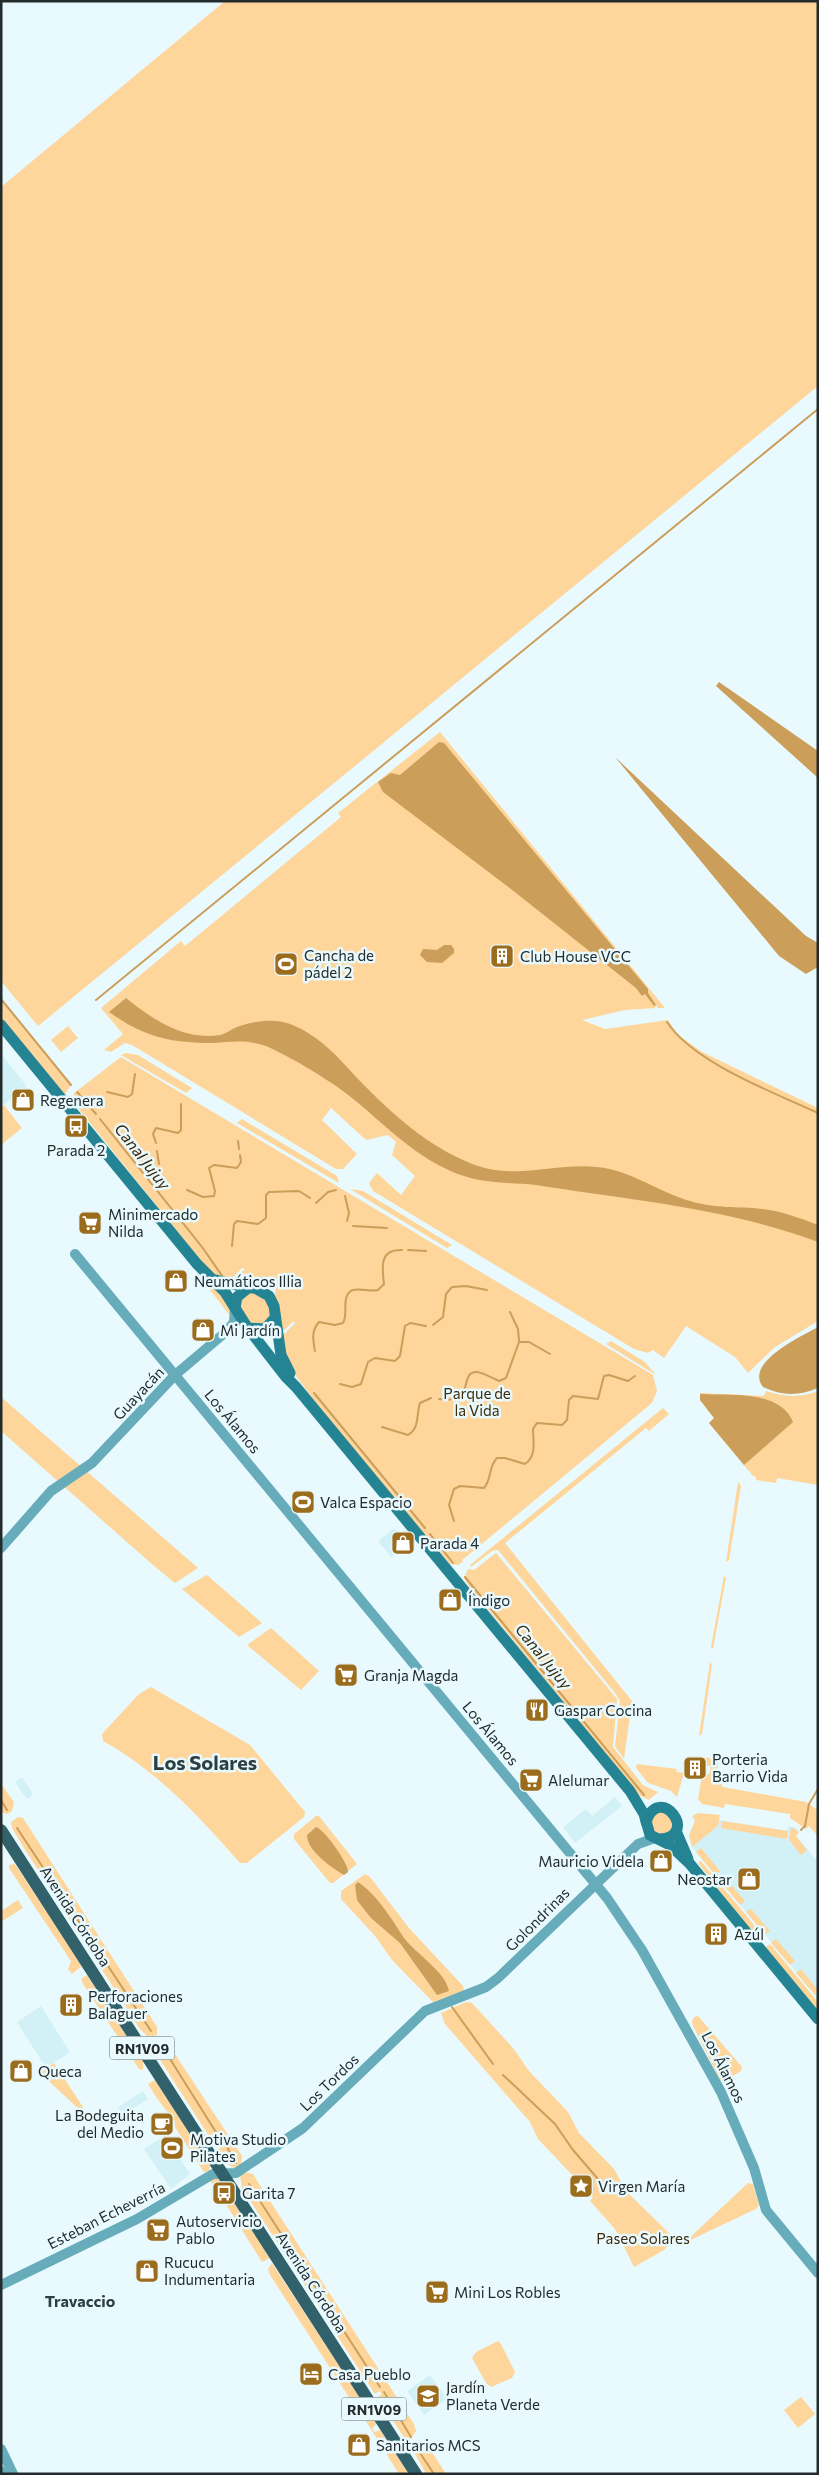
<svg xmlns="http://www.w3.org/2000/svg" width="819" height="2475" font-family="Commissioner,sans-serif">
	<rect width="100%" height="100%" fill="#e9fafe"/>
	<!-- built -->
	<g fill="#d2f1f7">
		<path d="M 1,1054 L 27,1086 L 4,1105 L 1,1101 Z"/>
		<path d="M 394,1528 L 407,1544 L 391,1557 L 378,1541 Z"/>
		<path d="M 22,1777 L 33,1794 L 29,1798 L 26,1798 L 15,1782 Z"/>
		<path d="M 615,1797 L 622,1806 L 575,1843 L 563,1827 L 586,1809 L 592,1816 Z"/>
		<path d="M 719,1820 L 787,1831 L 788,1826 L 796,1828 L 799,1832 L 796,1836 L 818,1862 L 818,1998 L 692,1847 L 718,1826 Z"/>
		<path d="M 41,2006 L 70,2052 L 46,2068 L 17,2022 Z"/>
		<path d="M 143,2091 L 148,2099 L 123,2115 L 118,2107 Z"/>
		<path d="M 165,2135 L 190,2174 L 171,2189 L 144,2149 Z"/>
		<path d="M 430,2375 L 447,2399 L 424,2415 L 407,2391 Z"/>
	</g>
	<!-- green -->
	<g fill="#fed59a">
		<path d="M 225,1 L 818,1 L 818,386 L 38,1026 L 1,981 L 1,187 Z"/>
		<path d="M 440,732 L 665,1008 L 658,1008 L 656,1005 L 655,1008 L 625,1010 L 582,1020 L 605,1029 L 668,1020 L 678,1035 L 702,1052 L 818,1108 L 818,1321 L 775,1347 L 748,1373 L 735,1357 L 686,1326 L 664,1358 L 653,1350 L 648,1353 L 634,1349 L 373,1191 L 369,1183 L 377,1173 L 401,1195 L 415,1176 L 392,1155 L 396,1142 L 388,1135 L 366,1140 L 331,1108 L 322,1120 L 357,1154 L 343,1169 L 336,1169 L 132,1045 L 125,1043 L 111,1052 L 104,1050 L 123,1034 L 101,1008 L 181,941 L 185,946 L 341,817 L 338,813 Z"/>
		<path d="M 1,999 L 71,1085 L 62,1099 L 1,1025 Z"/>
		<path d="M 68,1026 L 78,1038 L 61,1052 L 51,1040 Z"/>
		<path d="M 126,1053 L 138,1055 L 192,1088 L 186,1093 L 121,1055 Z"/>
		<path d="M 121,1057 L 653,1375 L 657,1391 L 652,1403 L 466,1557 L 462,1560 L 463,1562 L 458,1565 L 450,1564 L 333,1426 L 293,1372 L 280,1338 L 295,1323 L 294,1321 L 279,1335 L 275,1295 L 277,1281 L 270,1276 L 251,1283 L 233,1280 L 245,1269 L 242,1268 L 229,1282 L 211,1273 L 73,1102 L 74,1093 Z"/>
		<path d="M 4,1105 L 22,1128 L 1,1145 L 1,1108 Z"/>
		<path d="M 242,1119 L 337,1176 L 339,1183 L 237,1123 Z"/>
		<path d="M 350,1189 L 363,1191 L 452,1245 L 447,1248 Z"/>
		<path d="M 196,1272 C 210,1284 230,1296 231,1317 Z"/>
		<path d="M 253,1292 L 268,1302 L 271,1316 L 262,1325 L 249,1322 L 240,1309 L 243,1296 Z"/>
		<path d="M 611,1341 L 645,1362 L 656,1375 L 606,1344 Z"/>
		<path d="M 766,1391 C 784,1397 800,1398 818,1391 L 818,1485 L 777,1478 L 776,1483 L 756,1480 L 756,1477 L 753,1476 L 709,1423 L 714,1418 L 700,1400 L 700,1393 L 764,1396 Z"/>
		<path d="M 1,1397 L 198,1568 L 175,1583 L 153,1565 L 1,1431 Z"/>
		<path d="M 663,1408 L 669,1414 L 649,1431 L 646,1428 L 505,1543 L 632,1701 L 624,1759 L 615,1746 L 620,1701 L 615,1693 L 498,1550 L 492,1551 L 471,1567 L 470,1565 Z"/>
		<path d="M 738,1482 L 741,1486 L 729,1560 L 726,1562 Z"/>
		<path d="M 496,1553 L 617,1699 L 613,1747 L 643,1785 L 658,1792 L 649,1800 L 639,1795 L 466,1582 L 464,1578 L 468,1569 L 474,1570 Z"/>
		<path d="M 207,1575 L 262,1623 L 239,1637 L 182,1589 Z"/>
		<path d="M 724,1576 L 726,1578 L 713,1649 L 711,1647 Z"/>
		<path d="M 271,1628 L 319,1671 L 301,1690 L 247,1645 Z"/>
		<path d="M 710,1662 L 712,1665 L 702,1734 L 699,1736 Z"/>
		<path d="M 151,1687 L 250,1745 L 305,1812 L 304,1817 L 247,1863 L 240,1863 C 200,1817 156,1770 103,1741 L 102,1734 L 139,1694 Z"/>
		<path d="M 704,1757 L 718,1760 L 717,1777 L 723,1787 L 806,1802 L 818,1810 L 818,1836 L 809,1826 L 806,1829 L 790,1818 L 790,1814 L 725,1804 L 724,1808 L 702,1804 L 698,1799 L 702,1775 L 709,1774 L 711,1766 L 703,1765 Z"/>
		<path d="M 637,1764 L 677,1769 L 676,1772 L 684,1773 L 677,1797 L 671,1791 L 648,1783 L 636,1768 Z"/>
		<path d="M 1,1784 L 14,1802 L 12,1811 L 7,1814 L 1,1812 Z"/>
		<path d="M 660,1811 L 674,1819 L 671,1831 L 661,1834 L 655,1832 L 651,1826 L 652,1816 Z"/>
		<path d="M 698,1813 L 720,1815 L 718,1826 L 692,1847 L 689,1835 L 695,1821 L 692,1816 Z"/>
		<path d="M 316,1816 L 319,1816 L 357,1864 L 333,1883 L 330,1883 L 294,1839 L 294,1834 Z"/>
		<path d="M 18,1817 L 23,1818 L 157,2027 L 157,2035 L 148,2037 L 140,2029 L 24,1848 L 12,1828 L 11,1822 Z"/>
		<path d="M 722,1821 L 788,1831 L 787,1839 L 721,1828 Z"/>
		<path d="M 791,1827 L 799,1832 L 796,1836 L 807,1850 L 801,1855 L 789,1840 Z"/>
		<path d="M 701,1848 L 720,1871 L 715,1875 L 696,1852 Z"/>
		<path d="M 701,1861 L 764,1937 L 758,1941 L 698,1863 Z"/>
		<path d="M 15,1864 L 80,1962 L 81,1967 L 72,1974 L 68,1969 L 71,1961 L 9,1868 L 9,1865 Z"/>
		<path d="M 365,1874 L 370,1877 L 409,1928 L 463,1986 L 464,1991 L 433,2002 L 392,1960 L 375,1936 L 341,1899 L 341,1891 Z"/>
		<path d="M 726,1879 L 745,1901 L 740,1905 L 722,1883 Z"/>
		<path d="M 18,1900 L 23,1908 L 1,1922 L 1,1911 Z"/>
		<path d="M 751,1909 L 770,1931 L 765,1935 L 746,1912 Z"/>
		<path d="M 776,1939 L 795,1961 L 790,1965 L 771,1943 Z"/>
		<path d="M 770,1944 L 818,2002 L 818,2013 L 765,1948 Z"/>
		<path d="M 801,1969 L 818,1990 L 815,1995 L 796,1973 Z"/>
		<path d="M 87,1975 L 143,2061 L 143,2070 L 139,2069 L 83,1984 L 81,1979 Z"/>
		<path d="M 466,2002 L 472,2003 L 513,2048 L 529,2071 L 568,2112 L 579,2133 L 614,2169 L 627,2192 L 675,2239 L 664,2250 L 634,2267 L 615,2229 L 590,2201 L 593,2197 L 538,2139 L 530,2122 L 445,2024 L 441,2013 Z"/>
		<path d="M 698,2016 L 742,2067 L 741,2071 L 724,2082 L 720,2080 L 693,2026 L 692,2021 L 694,2017 Z"/>
		<path d="M 161,2042 L 167,2042 L 242,2156 L 241,2165 L 234,2168 L 227,2164 L 218,2149 L 221,2146 L 218,2142 L 214,2144 L 157,2055 L 156,2046 Z"/>
		<path d="M 54,2063 L 85,2110 L 82,2112 L 40,2073 Z"/>
		<path d="M 155,2080 L 208,2161 L 210,2167 L 209,2171 L 204,2172 L 200,2166 L 175,2127 L 175,2121 C 165,2109 156,2098 148,2084 Z"/>
		<path d="M 244,2172 L 253,2174 L 261,2187 L 414,2424 L 416,2431 L 411,2439 L 403,2436 L 378,2397 L 382,2394 L 379,2391 L 375,2394 L 242,2188 L 240,2175 Z"/>
		<path d="M 216,2177 L 220,2180 L 270,2258 L 262,2262 L 227,2206 L 219,2190 L 210,2181 Z"/>
		<path d="M 748,2183 L 753,2184 L 759,2205 L 756,2209 L 684,2243 Z"/>
		<path d="M 272,2263 L 363,2402 L 363,2405 L 358,2407 L 354,2405 L 270,2275 L 268,2269 Z"/>
		<path d="M 498,2341 L 501,2344 L 515,2372 L 512,2378 L 491,2387 L 486,2383 L 472,2358 L 476,2352 Z"/>
		<path d="M 801,2397 L 815,2414 L 798,2428 L 784,2410 Z"/>
		<path d="M 365,2414 L 369,2414 L 377,2423 L 372,2429 L 375,2432 L 380,2430 L 409,2474 L 399,2474 L 364,2418 Z"/>
		<path d="M 422,2442 L 427,2444 L 446,2474 L 426,2474 L 414,2452 L 414,2447 Z"/>
	</g>
	<!-- water -->
	<g fill="#cb9e5a">
		<path d="M 719,682 L 818,751 L 818,778 L 716,686 Z"/>
		<path d="M 439,742 L 444,743 L 648,989 L 648,993 L 656,1005 L 654,1006 L 645,994 L 642,996 L 636,988 L 511,889 L 383,792 L 378,782 L 391,773 L 400,775 Z"/>
		<path d="M 615,757 L 806,936 L 818,943 L 818,967 L 806,974 L 779,956 Z"/>
		<path d="M 444,945 L 451,945 L 454,949 L 454,953 L 442,963 L 427,962 L 420,955 L 423,949 L 437,950 Z"/>
		<path d="M 126,998 C 152,1019 184,1041 220,1035 C 226,1034 231,1029 237,1027 C 254,1021 273,1018 290,1024 C 319,1035 338,1057 358,1079 C 392,1114 429,1148 475,1165 C 516,1180 555,1163 597,1167 C 631,1170 658,1192 690,1201 C 717,1209 736,1206 762,1209 C 781,1211 800,1218 818,1225 L 818,1242 C 728,1208 630,1200 536,1185 C 512,1182 488,1184 464,1176 C 424,1163 394,1134 363,1107 C 341,1088 316,1072 290,1058 C 280,1053 269,1046 259,1044 C 244,1040 228,1042 213,1043 C 170,1043 144,1037 109,1012 Z"/>
		<path d="M 818,1327 L 818,1388 C 799,1396 782,1396 763,1387 C 744,1363 800,1337 818,1327 Z"/>
		<path d="M 700,1394 C 728,1396 780,1389 793,1422 L 744,1465 L 709,1423 L 714,1418 L 700,1400 Z"/>
		<path d="M 316,1827 C 324,1829 349,1864 348,1872 L 344,1875 C 331,1867 307,1851 307,1835 Z"/>
		<path d="M 358,1882 C 378,1896 391,1918 404,1938 C 415,1953 446,1972 449,1991 L 437,1995 L 400,1943 L 371,1918 L 363,1908 L 357,1900 L 355,1885 Z"/>
	</g>
	<g fill="none" stroke-linecap="round" stroke-linejoin="round">
		<!-- stream -->
		<g stroke="#cb9e5a" stroke-width="2">
			<path d="M 1,999 L 71,1085"/>
			<path d="M 96,1000 L 818,409"/>
			<path d="M 667,1022 C 694,1063 773,1092 818,1113"/>
			<path d="M 77,1092 L 96,1114"/>
			<path d="M 107,1092 L 128,1097 L 132,1094 L 135,1074"/>
			<path d="M 100,1119 L 202,1247 L 223,1277"/>
			<path d="M 238,1141 L 239,1149"/>
			<path d="M 156,1143 L 153,1134 L 156,1128 L 178,1133 L 181,1130 L 181,1104"/>
			<path d="M 157,1151 L 159,1164"/>
			<path d="M 187,1190 L 203,1197 L 214,1196 L 215,1191 L 209,1168 L 214,1165 L 237,1168 L 241,1162 L 240,1155"/>
			<path d="M 345,1196 L 349,1213 L 347,1221"/>
			<path d="M 316,1203 L 328,1192 L 336,1190"/>
			<path d="M 353,1226 L 387,1228"/>
			<path d="M 232,1246 L 234,1224 L 237,1221 L 258,1224 L 266,1218 L 266,1195 L 269,1192 L 299,1191 L 310,1198"/>
			<path d="M 408,1250 L 426,1251"/>
			<path d="M 510,1312 L 518,1329 L 519,1341"/>
			<path d="M 433,1325 L 443,1317 L 446,1294 L 452,1287 L 466,1286 L 487,1290"/>
			<path d="M 315,1351 C 313,1340 311,1331 319,1322 L 335,1325 L 343,1323 C 349,1314 340,1295 353,1290 C 361,1288 370,1292 378,1290 L 384,1284 C 382,1267 379,1249 402,1250"/>
			<path d="M 340,1384 L 352,1387 L 361,1384 L 368,1362 L 375,1358 L 395,1361 L 400,1356 L 405,1326 L 410,1323 L 426,1326"/>
			<path d="M 314,1393 L 425,1528"/>
			<path d="M 439,1399 C 477,1405 458,1371 477,1372 C 484,1373 492,1378 499,1381 L 506,1378 L 519,1342 L 529,1342 L 550,1354"/>
			<path d="M 382,1427 L 408,1435 C 420,1428 416,1415 420,1403 L 431,1398"/>
			<path d="M 454,1521 L 449,1505 L 454,1489 L 460,1486 L 484,1488 C 492,1479 488,1467 497,1458 L 505,1458 L 525,1464 C 537,1456 533,1441 533,1429 L 537,1423 L 562,1425 L 567,1420 L 569,1400 L 573,1396 L 598,1399 L 604,1376 L 609,1375 L 628,1381 L 635,1376"/>
			<path d="M 430,1534 L 453,1563"/>
			<path d="M 465,1577 L 644,1795"/>
			<path d="M 1,1800 L 7,1810"/>
			<path d="M 17,1828 L 151,2031"/>
			<path d="M 801,1830 L 805,1826 L 809,1804 L 818,1789"/>
			<path d="M 452,2007 L 493,2064"/>
			<path d="M 165,2051 L 219,2137 L 223,2140 L 236,2163"/>
			<path d="M 503,2075 L 555,2124 L 573,2150 L 604,2186"/>
			<path d="M 249,2184 L 380,2387"/>
			<path d="M 384,2392 L 411,2437"/>
			<path d="M 420,2453 L 434,2474"/>
		</g>
		<!-- tertiary -->
		<g stroke="#67acba" stroke-width="10">
			<path d="M 75,1254 L 607,1898 L 642,1950 L 721,2092 L 754,2168 L 766,2210 L 818,2273"/>
			<path d="M 1,1548 L 51,1491 L 92,1463 L 175,1375 L 227,1331 L 234,1322 L 235,1309"/>
			<path d="M 1,2285 L 137,2219 L 213,2174 L 236,2173 L 303,2128 L 425,2011 L 486,1987 L 498,1978 L 638,1844 L 655,1838"/>
			<path d="M 1,2449 L 13,2474"/>
			<path d="M 1,2471 L 3,2474"/>
		</g>
		<!-- secondary -->
		<g stroke="#258494" stroke-width="11">
			<path d="M 1,1025 L 197,1264 L 225,1292 L 247,1327 L 285,1376 L 296,1387 L 630,1791 L 644,1814 L 650,1835 L 670,1845 L 690,1864 L 818,2019"/>
			<path d="M 216,1280 L 248,1288"/>
			<path d="M 235,1308 L 237,1297 L 248,1288 L 255,1288 L 269,1296 L 274,1306 L 281,1355 L 290,1373"/>
			<path d="M 248,1328 L 265,1329 L 275,1318"/>
			<path d="M 646,1822 C 659,1782 701,1836 660,1839"/>
			<path d="M 676,1831 L 688,1859"/>
		</g>
		<!-- primary -->
		<path stroke="#31626b" stroke-width="12" d="M 1,1830 L 416,2474"/>
	</g>
	<!-- icons -->
	<defs>
		<g id="building-square" transform="scale(1.25)"><rect x="-9" y="-9" width="18" height="18" rx="4" fill="#9a6c1c" stroke="#e9fafe"/><path d="M-4-6H4V6H1V3H-1V6H-4ZM-2.5-4.3h1.7v1.8h-1.7ZM.8-4.3h1.7v1.8H.8ZM-2.5-1h1.7V.8h-1.7ZM.8-1h1.7V.8H.8Z" fill="#fff"/></g>
		<g id="stadium-square" transform="scale(1.25)"><rect x="-9" y="-9" width="18" height="18" rx="4" fill="#9a6c1c" stroke="#e9fafe"/><path d="M0-5a6.5 5 0 1 0 0 10a6.5 5 0 1 0 0-10ZM-3.5-1.8h7v3.6h-7Z" fill="#fff"/></g>
		<g id="shop-square" transform="scale(1.25)"><rect x="-9" y="-9" width="18" height="18" rx="4" fill="#9a6c1c" stroke="#e9fafe"/><path d="M-5-2.5h2.3a2.7 3.5 0 0 1 5.4 0H5L5.5 6h-11ZM-1.5-2.5h3a1.5 2.3 0 0 0-3 0Z" fill="#fff"/></g>
		<g id="bus-square" transform="scale(1.25)"><rect x="-9" y="-9" width="18" height="18" rx="4" fill="#9a6c1c" stroke="#e9fafe"/><path d="M-5-6H5V4H4V6H2V4H-2V6H-4V4H-5ZM-3.5-4V0h7V-4ZM-3.5 1.2v1.5H-2V1.2ZM2 1.2v1.5H3.5V1.2Z" fill="#fff"/></g>
		<g id="supermarket-square" transform="scale(1.25)"><rect x="-9" y="-9" width="18" height="18" rx="4" fill="#9a6c1c" stroke="#e9fafe"/><path d="M-6-5.5h2.5l.6 2H6L4.5 2H-2.5L-4.4-4H-6ZM-1.5 3.2a1.3 1.3 0 1 0 .1 0ZM3 3.2a1.3 1.3 0 1 0 .1 0Z" fill="#fff"/></g>
		<g id="restaurant-square" transform="scale(1.25)"><rect x="-9" y="-9" width="18" height="18" rx="4" fill="#9a6c1c" stroke="#e9fafe"/><path d="M-5-6h1v4h1v-4h1v4h1v-4h1v5L-1.5 .5V6h-2V.5L-5-1ZM5-6V6H3V1.5H1.5Q1.5-4 5-6Z" fill="#fff"/></g>
		<g id="cafe-square" transform="scale(1.25)"><rect x="-9" y="-9" width="18" height="18" rx="4" fill="#9a6c1c" stroke="#e9fafe"/><path d="M-5.5-4.5H6V0H3Q3 3.5 0 3.5H-2.5Q-5.5 3.5-5.5 0ZM3-3.2v2h1.7v-2ZM-6 4.5H4V6H-6Z" fill="#fff"/></g>
		<g id="sight-square" transform="scale(1.25)"><rect x="-9" y="-9" width="18" height="18" rx="4" fill="#9a6c1c" stroke="#e9fafe"/><path d="M0-6L1.8-2.2L6-1.7L2.9 1.2L3.7 5.4L0 3.3L-3.7 5.4L-2.9 1.2L-6-1.7L-1.8-2.2Z" fill="#fff"/></g>
		<g id="hotel-square" transform="scale(1.25)"><rect x="-9" y="-9" width="18" height="18" rx="4" fill="#9a6c1c" stroke="#e9fafe"/><path d="M-6-4.5h1.5V1H6V5H4.5V3h-9V5H-6ZM-4 0a1.8 1.8 0 1 1 3.6 0ZM.5 0V-2.5h3Q6-2.5 6 0Z" fill="#fff"/></g>
		<g id="school-square" transform="scale(1.25)"><rect x="-9" y="-9" width="18" height="18" rx="4" fill="#9a6c1c" stroke="#e9fafe"/><path d="M0-5L7-2L0 1L-7-2ZM-4 1L0 2.5L4 1V4Q0 6-4 4Z" fill="#fff"/></g>
	</defs>
	<g fill-rule="evenodd">
		<use href="#building-square" x="502" y="956"/>
		<use href="#stadium-square" x="286" y="964"/>
		<use href="#shop-square" x="23" y="1100"/>
		<use href="#bus-square" x="76" y="1126"/>
		<use href="#supermarket-square" x="90" y="1223"/>
		<use href="#shop-square" x="176" y="1281"/>
		<use href="#shop-square" x="203" y="1330"/>
		<use href="#stadium-square" x="303" y="1502"/>
		<use href="#shop-square" x="403" y="1543"/>
		<use href="#shop-square" x="450" y="1600"/>
		<use href="#supermarket-square" x="346" y="1675"/>
		<use href="#restaurant-square" x="537" y="1710"/>
		<use href="#building-square" x="695" y="1768"/>
		<use href="#supermarket-square" x="531" y="1780"/>
		<use href="#shop-square" x="661" y="1861"/>
		<use href="#shop-square" x="749" y="1879"/>
		<use href="#building-square" x="716" y="1934"/>
		<use href="#building-square" x="71" y="2005"/>
		<use href="#shop-square" x="21" y="2071"/>
		<use href="#cafe-square" x="162" y="2124"/>
		<use href="#stadium-square" x="172" y="2148"/>
		<use href="#sight-square" x="581" y="2186"/>
		<use href="#bus-square" x="224" y="2193"/>
		<use href="#supermarket-square" x="158" y="2230"/>
		<use href="#shop-square" x="147" y="2271"/>
		<use href="#supermarket-square" x="437" y="2292"/>
		<use href="#hotel-square" x="311" y="2374"/>
		<use href="#school-square" x="428" y="2396"/>
		<use href="#shop-square" x="359" y="2445"/>
	</g>
	<g text-anchor="middle" dominant-baseline="central" stroke-width="5" stroke-linejoin="round" paint-order="stroke">
		<!-- shield labels -->
		<g fill="#e9fafe" stroke="#5e696c" stroke-width="1">
			<rect x="109.5" y="2036.5" width="65" height="23" rx="4"/>
			<rect x="341.5" y="2397.5" width="65" height="23" rx="4"/>
		</g>
		<g font-size="14" font-weight="bold" fill="#232b2d">
			<text x="142" y="2048">RN1V09</text>
			<text x="374" y="2409">RN1V09</text>
		</g>
		<!-- poi labels -->
		<g font-size="15" fill="#232b2d" stroke="#e9fafe" text-anchor="start">
			<text x="304" y="955">Cancha de<tspan x="304" dy="17">pádel 2</tspan></text>
			<text x="520" y="956">Club House VCC</text>
			<text x="40" y="1100">Regenera</text>
			<text x="76" y="1150" text-anchor="middle">Parada 2</text>
			<text x="108" y="1214">Minimercado<tspan x="108" dy="17">Nilda</tspan></text>
			<text x="194" y="1281">Neumáticos Illia</text>
			<text x="220" y="1330">Mi Jardín</text>
			<text x="320" y="1502">Valca Espacio</text>
			<text x="420" y="1543">Parada 4</text>
			<text x="468" y="1600">Índigo</text>
			<text x="364" y="1675">Granja Magda</text>
			<text x="554" y="1710">Gaspar Cocina</text>
			<text x="712" y="1759">Porteria<tspan x="712" dy="17">Barrio Vida</tspan></text>
			<text x="548" y="1780">Alelumar</text>
			<text x="644" y="1861" text-anchor="end">Mauricio Videla</text>
			<text x="732" y="1879" text-anchor="end">Neostar</text>
			<text x="734" y="1934">Azúl</text>
			<text x="88" y="1996">Perforaciones<tspan x="88" dy="17">Balaguer</tspan></text>
			<text x="38" y="2071">Queca</text>
			<text x="144" y="2115" text-anchor="end">La Bodeguita<tspan x="144" dy="17">del Medio</tspan></text>
			<text x="190" y="2139">Motiva Studio<tspan x="190" dy="17">Pilates</tspan></text>
			<text x="598" y="2186">Virgen María</text>
			<text x="242" y="2193">Garita 7</text>
			<text x="176" y="2221">Autoservicio<tspan x="176" dy="17">Pablo</tspan></text>
			<text x="164" y="2262">Rucucu<tspan x="164" dy="17">Indumentaria</tspan></text>
			<text x="454" y="2292">Mini Los Robles</text>
			<text x="328" y="2374">Casa Pueblo</text>
			<text x="446" y="2387">Jardín<tspan x="446" dy="17">Planeta Verde</tspan></text>
			<text x="376" y="2445">Sanitarios MCS</text>
		</g>
		<!-- street labels -->
		<g font-size="15" fill="#232b2d" stroke="#e9fafe">
			<text transform="translate(138 1393) rotate(-47)">Guayacán</text>
			<text transform="translate(233 1421) rotate(50)">Los Álamos</text>
			<text transform="translate(491 1733) rotate(50)">Los Álamos</text>
			<text transform="translate(76 1916) rotate(57)">Avenida Córdoba</text>
			<text transform="translate(537 1919) rotate(-45)">Golondrinas</text>
			<text transform="translate(724 2067) rotate(63)">Los Álamos</text>
			<text transform="translate(329 2082) rotate(-44)">Los Tordos</text>
			<text transform="translate(106 2215) rotate(-27)">Esteban Echeverría</text>
			<text transform="translate(312 2282) rotate(57)">Avenida Córdoba</text>
		</g>
		<!-- park labels -->
		<g font-size="15" fill="#3e2b0c" stroke="#e9fafe">
			<text x="477" y="1393">Parque de<tspan x="477" dy="17">la Vida</tspan></text>
			<text x="643" y="2238">Paseo Solares</text>
		</g>
		<!-- water labels -->
		<g font-size="16" font-style="italic" fill="#3c290a" stroke="#e9fafe">
			<text transform="translate(143 1156) rotate(52)">Canal Jujuy</text>
			<text transform="translate(544 1656) rotate(51)">Canal Jujuy</text>
		</g>
		<!-- neighbourhood labels -->
		<g font-size="16" font-weight="bold" fill="#2e3f43" stroke="#e9fafe">
			<text x="80" y="2300">Travaccio</text>
		</g>
		<!-- district labels -->
		<g font-size="20" font-weight="bold" fill="#2e3f43" stroke="#e9fafe">
			<text x="205" y="1762">Los Solares</text>
		</g>
	</g>
	<!-- border -->
	<rect width="819" height="2475" fill="none" stroke="#232b2d" stroke-width="5"/>
</svg>
